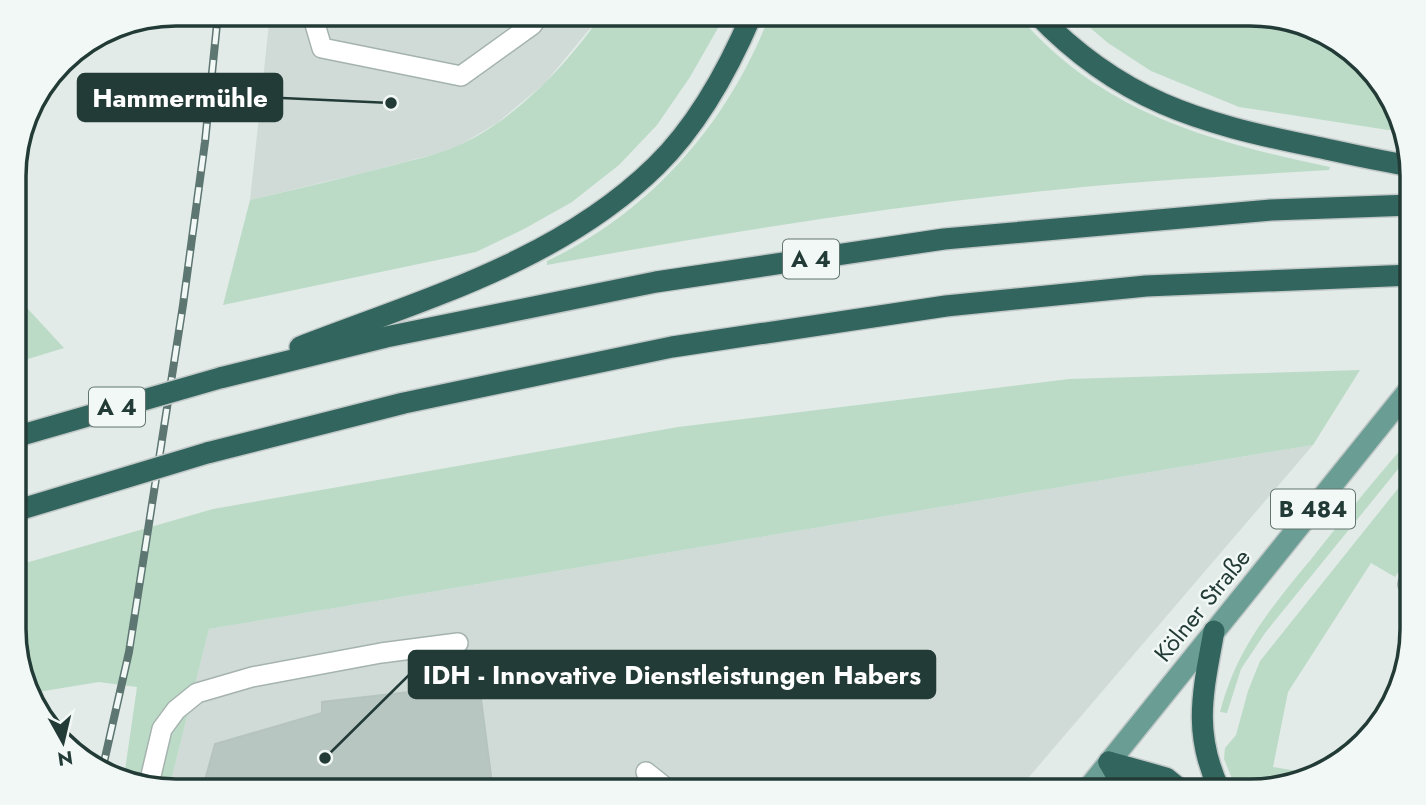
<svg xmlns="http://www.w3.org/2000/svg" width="1426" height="805" font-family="Jost,sans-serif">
	<rect width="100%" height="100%" fill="#e2ebe8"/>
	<!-- built -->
	<g fill="#d0dbd7">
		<path d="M 270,14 L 602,14 L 545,83 L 497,123 L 460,145 L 439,153 L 366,172 L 250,200 Z"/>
		<path d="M 1313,445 L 1017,791 L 176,791 L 169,789 L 209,629 Z"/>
	</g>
	<!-- green -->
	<g fill="#bcdbc7">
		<path d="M 602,14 L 723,14 L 718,28 L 690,77 L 657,125 L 619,165 L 572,202 L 524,229 L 476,252 L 223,305 L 250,200 C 297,189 344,178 390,166 C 413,160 436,155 457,146 C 513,122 568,64 602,14 Z"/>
		<path d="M 770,14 L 1017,14 C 1099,112 1210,142 1330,167 L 1329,170 C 1231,176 1132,181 1034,192 C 871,209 709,235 547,265 L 547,261 C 651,212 730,121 770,14 Z"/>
		<path d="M 1074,14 L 1250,14 L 1330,36 L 1385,87 L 1399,129 L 1388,130 L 1239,107 L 1151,71 L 1108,43 Z"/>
		<path d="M 15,295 L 64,348 L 15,363 Z"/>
		<path d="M 1360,370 L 1313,445 L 209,629 L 169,789 L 124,777 L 137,687 L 99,682 L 32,693 L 15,649 L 15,566 L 213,509 L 678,427 L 1069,379 Z"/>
		<path d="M 1412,437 L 1412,452 L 1265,633 L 1241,669 L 1227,713 L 1220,712 C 1238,644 1273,606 1316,553 C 1347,514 1378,475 1412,437 Z"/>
		<path d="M 1412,471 L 1412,551 L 1395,577 L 1371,563 L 1288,692 L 1273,767 L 1304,772 L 1303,777 L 1259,791 L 1237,791 L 1224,759 L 1225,748 L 1236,735 L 1248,691 L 1260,661 Z"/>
	</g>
	<!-- building -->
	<path fill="#b7c6c1" stroke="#b5c4bf" stroke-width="2" d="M 479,684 L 493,791 L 202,791 L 215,744 L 322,713 L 322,702 Z"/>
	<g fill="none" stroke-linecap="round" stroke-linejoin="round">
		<!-- service casing -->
		<g stroke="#a5b3af" stroke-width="22">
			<g id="service">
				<path d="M 312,14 L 322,48 L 461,76 L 532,25 L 540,14"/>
				<path d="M 1408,584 L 1412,579"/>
				<path d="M 646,772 L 670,791"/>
				<path d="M 149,784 L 162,729 L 176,710 L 197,693 L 252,677 L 381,653 L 458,643"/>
			</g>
		</g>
		<!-- primary casing -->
		<g stroke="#c1c8c7" stroke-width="24">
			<path id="primary" d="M 1086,791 L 1412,386"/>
		</g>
		<!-- motorway casing -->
		<g stroke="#c1c8c7" stroke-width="24">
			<g id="motorway">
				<path d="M 1037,14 C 1119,100 1199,123 1312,146 C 1345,153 1378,161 1412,166"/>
				<path d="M 300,347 C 424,299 559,261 656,166 C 698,125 729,68 752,14"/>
				<path d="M 220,378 L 386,337 L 656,282 L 944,239 L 1271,210 L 1412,205"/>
				<path d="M 207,453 L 404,403 L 672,347 L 946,306 L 1146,286 L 1412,275"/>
				<path d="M 1214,631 C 1203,692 1192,732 1220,791"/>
				<path d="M 1109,762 L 1166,778 L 1182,791"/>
				<path d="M 1109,762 L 1125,791"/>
			</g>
		</g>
		<!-- service -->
		<use href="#service" stroke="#fff" stroke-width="19"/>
		<!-- primary -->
		<use href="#primary" stroke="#6a9e94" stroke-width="21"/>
		<!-- motorway -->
		<use href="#motorway" stroke="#31655e" stroke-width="21"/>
		<!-- rail casing -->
		<g stroke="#5e7672" stroke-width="8">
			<path id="rail" d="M 102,771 L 129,652 L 183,305 L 205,142 L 218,14"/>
		</g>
		<!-- rail -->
		<use href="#rail" stroke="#f2f8f5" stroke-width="5" stroke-dasharray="16" stroke-linecap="butt"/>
		<!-- motorway-bridge casing -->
		<g stroke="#c1c8c7" stroke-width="24" stroke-linecap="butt">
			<g id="motorway-bridge">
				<path d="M 15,437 L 220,378"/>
				<path d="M 15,511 L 207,453"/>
			</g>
		</g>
		<!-- motorway-bridge -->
		<use href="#motorway-bridge" stroke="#31655e" stroke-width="21"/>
	</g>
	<g text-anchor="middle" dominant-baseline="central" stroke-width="5" stroke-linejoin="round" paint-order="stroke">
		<!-- shield labels -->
		<g fill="#f2f8f5" stroke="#61746f" stroke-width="2">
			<rect x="783" y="239.5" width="56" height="39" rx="5"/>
			<rect x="89" y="387.5" width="56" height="39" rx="5"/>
			<rect x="1271" y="489.5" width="84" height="39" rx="5"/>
		</g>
		<g font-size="23" font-weight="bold" fill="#233b36">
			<text x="811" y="259">A 4</text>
			<text x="117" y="407">A 4</text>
			<text x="1313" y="509">B 484</text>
		</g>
		<!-- street labels -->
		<g font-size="24" fill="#233b36" stroke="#f2f8f5">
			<text transform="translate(1202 605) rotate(-51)">Kölner Straße</text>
		</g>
	</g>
	<!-- crop -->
	<path d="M0 0H1426V805H0ZM176 26H1250A150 150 0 0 1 1400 176V629A150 150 0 0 1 1250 779H176A150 150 0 0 1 26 629V176A150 150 0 0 1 176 26Z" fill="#f2f8f5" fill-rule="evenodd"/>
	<path fill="none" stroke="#233b36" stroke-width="3.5" d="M176 26H1250A150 150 0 0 1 1400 176V629A150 150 0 0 1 1250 779H176A150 150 0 0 1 26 629V176A150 150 0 0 1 176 26Z"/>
	<!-- callouts -->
	<path fill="none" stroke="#233b36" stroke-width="2.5" d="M391 103L282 98M325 758L409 675"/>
	<g fill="#233b36" stroke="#f2f8f5" stroke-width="2.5">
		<circle cx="391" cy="103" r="7"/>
		<circle cx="325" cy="758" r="7"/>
	</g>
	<g fill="#233b36" stroke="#233b36" stroke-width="2.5">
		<rect x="78" y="74" width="204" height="47" rx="7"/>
		<rect x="409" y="651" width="526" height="47" rx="7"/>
	</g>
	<g font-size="26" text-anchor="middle" font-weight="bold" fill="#fff">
		<text x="180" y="107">Hammermühle</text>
		<text x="672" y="684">IDH - Innovative Dienstleistungen Habers</text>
	</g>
	<!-- north arrow -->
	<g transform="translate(63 742) rotate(172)" stroke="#f2f8f5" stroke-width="5" paint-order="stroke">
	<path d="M0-5L12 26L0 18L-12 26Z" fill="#233b36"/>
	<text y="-10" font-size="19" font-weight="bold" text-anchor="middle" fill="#233b36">N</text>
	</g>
</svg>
